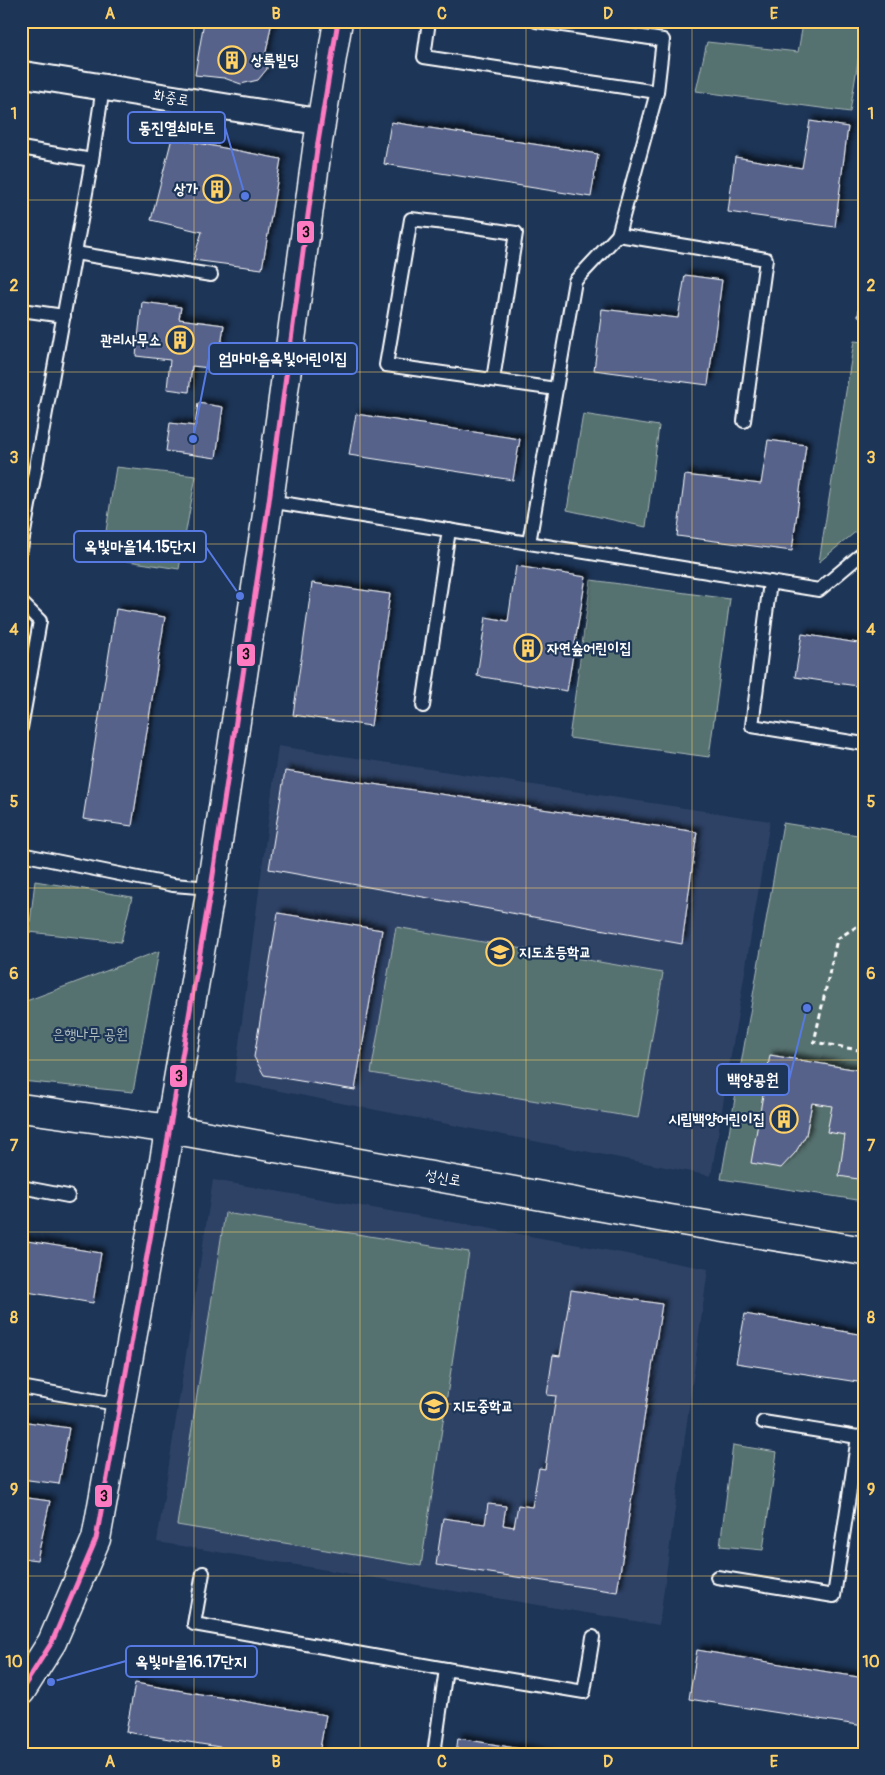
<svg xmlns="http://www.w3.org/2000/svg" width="885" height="1775" font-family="Pangolin,'Poor Story',sans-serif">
	<defs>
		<filter id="shadow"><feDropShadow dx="4.5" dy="-4.5" stdDeviation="2.5" flood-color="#0009"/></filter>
	</defs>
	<rect width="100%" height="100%" fill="#1d3557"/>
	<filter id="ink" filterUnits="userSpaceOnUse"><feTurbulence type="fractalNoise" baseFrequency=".02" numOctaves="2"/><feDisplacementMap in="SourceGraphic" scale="10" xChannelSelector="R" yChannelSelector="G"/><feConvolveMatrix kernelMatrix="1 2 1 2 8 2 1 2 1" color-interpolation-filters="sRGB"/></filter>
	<g filter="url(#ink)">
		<!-- built -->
		<g fill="#2e4266">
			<path d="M 278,746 L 770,821 L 711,1176 L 234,1082 Z"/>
			<path d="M 213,1180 L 487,1228 L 708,1269 L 659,1625 L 157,1542 Z"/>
		</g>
		<!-- green -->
		<g fill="#55716f" stroke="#aab8b7">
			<path d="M 803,24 L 863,29 L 850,112 L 696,91 L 707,42 L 798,52 Z"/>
			<path d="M 854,341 L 864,342 L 864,525 L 819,562 Z"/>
			<path d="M 583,414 L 659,426 L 646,527 L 567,510 Z"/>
			<path d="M 116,467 L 196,476 L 179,569 L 102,557 Z"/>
			<path d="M 591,580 L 730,599 L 709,757 L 569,738 Z"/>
			<path d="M 783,823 L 864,836 L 864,1201 L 721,1179 Z"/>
			<path d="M 35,881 L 132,897 L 121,942 L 29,932 Z"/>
			<path d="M 396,927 L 663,973 L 638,1118 L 371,1073 Z"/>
			<path d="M 159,951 L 133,1092 L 21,1081 L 21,1003 Z"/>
			<path d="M 225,1213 L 469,1252 L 421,1566 L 177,1525 Z"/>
			<path d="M 733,1445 L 777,1452 L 763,1550 L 720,1546 Z"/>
		</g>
		<!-- building -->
		<g fill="#57628a" stroke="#fff" filter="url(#shadow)">
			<path d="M 204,21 L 272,21 L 266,52 L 267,69 L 258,80 L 241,84 L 224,78 L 195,75 Z"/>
			<path d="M 810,121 L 848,127 L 835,227 L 728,212 L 735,157 L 802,168 Z"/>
			<path d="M 391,122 L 598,154 L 591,197 L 384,164 Z"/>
			<path d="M 172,138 L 281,159 L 262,269 L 193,260 L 202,232 L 151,220 Z"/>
			<path d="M 685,275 L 722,280 L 708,385 L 594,370 L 602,309 L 678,318 Z"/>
			<path d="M 864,277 L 864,317 L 858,316 Z"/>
			<path d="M 142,302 L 181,307 L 179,319 L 224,325 L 218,369 L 192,366 L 189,392 L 167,389 L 170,360 L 136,356 Z"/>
			<path d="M 198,403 L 223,407 L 216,458 L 166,451 L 170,423 L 195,426 Z"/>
			<path d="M 356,414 L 520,439 L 513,480 L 349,455 Z"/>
			<path d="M 768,440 L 806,445 L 792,551 L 677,536 L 685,475 L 761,484 Z"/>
			<path d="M 516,566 L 586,577 L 567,691 L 477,676 L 486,617 L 508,621 Z"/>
			<path d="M 312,583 L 390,594 L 371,726 L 293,715 Z"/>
			<path d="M 116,609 L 165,617 L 132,826 L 83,819 Z"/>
			<path d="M 802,634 L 864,644 L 864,687 L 795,677 Z"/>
			<path d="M 285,771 L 697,832 L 682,944 L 269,869 Z"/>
			<path d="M 278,913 L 382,930 L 355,1090 L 264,1075 L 254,1057 Z"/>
			<path d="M 770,1055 L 864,1071 L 864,1180 L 839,1176 L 845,1135 L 827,1132 L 832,1106 L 812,1103 L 806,1135 L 795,1153 L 781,1168 L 751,1163 Z"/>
			<path d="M 21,1240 L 101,1253 L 93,1303 L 21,1291 Z"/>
			<path d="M 571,1290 L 662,1304 L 617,1592 L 436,1565 L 443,1518 L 485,1524 L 488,1504 L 506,1506 L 503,1525 L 514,1527 L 518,1505 L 532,1507 L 539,1468 L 545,1469 L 556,1396 L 547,1395 L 553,1355 L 560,1356 Z"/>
			<path d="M 745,1314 L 864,1335 L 864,1383 L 736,1363 Z"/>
			<path d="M 21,1421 L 69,1428 L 59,1484 L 21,1479 Z"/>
			<path d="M 21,1497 L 50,1501 L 37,1560 L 21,1558 Z"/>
			<path d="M 697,1650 L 864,1678 L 864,1726 L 689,1699 Z"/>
			<path d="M 135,1683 L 326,1715 L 319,1754 L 263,1754 L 126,1732 Z"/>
			<path d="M 458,1738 L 549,1754 L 456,1754 Z"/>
		</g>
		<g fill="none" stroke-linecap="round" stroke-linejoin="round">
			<!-- lane casing -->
			<g stroke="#fff" stroke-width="16">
				<g id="lane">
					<path d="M 429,21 L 424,57 L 657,92"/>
					<path d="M 21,148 L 92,160"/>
					<path d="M 618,235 L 766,259 L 744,421"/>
					<path d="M 75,253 L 211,275"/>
					<path d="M 21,310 L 64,316"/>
					<path d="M 493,380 L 516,233 L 462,225 L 411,219 L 386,365 L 556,389"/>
					<path d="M 269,501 L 819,590 L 864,552"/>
					<path d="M 529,543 L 575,281 L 618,235 L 657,92 L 663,40 L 536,21"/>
					<path d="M 21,549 L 92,160 L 103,87"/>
					<path d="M 770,582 L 752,726 L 864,744"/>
					<path d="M 21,602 L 40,621 L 21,728"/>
					<path d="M 423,706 L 449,530"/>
					<path d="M 21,854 L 173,885 L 211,888"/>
					<path d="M 21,1187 L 68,1196"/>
					<path d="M 21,1387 L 121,1405"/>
					<path d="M 763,1422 L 858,1437"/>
					<path d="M 203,1573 L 194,1624 L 446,1669"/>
					<path d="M 717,1577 L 834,1596 L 858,1437 L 864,1435"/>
					<path d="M 434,1754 L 446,1669 L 584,1692 L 593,1637"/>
				</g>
			</g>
			<!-- street casing -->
			<g stroke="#fff" stroke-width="29">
				<path id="street" d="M 21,74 L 321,122"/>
			</g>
			<!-- secondary casing -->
			<g stroke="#fff" stroke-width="31">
				<g id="secondary">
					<path d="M 21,1108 L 170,1129 L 664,1218 L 864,1251"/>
					<path d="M 21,1691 L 52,1642 L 96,1539 L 164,1161 L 211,888 L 269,501 L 318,142 L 338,21"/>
				</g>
			</g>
			<!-- path -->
			<path stroke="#fff" stroke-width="3" stroke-dasharray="5 4" stroke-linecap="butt" d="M 864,922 L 837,939 L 814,1042 L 864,1051"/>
			<!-- lane -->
			<use href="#lane" stroke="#1d3557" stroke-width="12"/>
			<!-- street -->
			<use href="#street" stroke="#1d3557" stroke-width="25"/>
			<!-- secondary -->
			<use href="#secondary" stroke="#1d3557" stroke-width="28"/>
			<!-- bus-1 casing -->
			<g stroke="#1d3557" stroke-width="9">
				<path id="bus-1" d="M 21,1691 L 52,1642 L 96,1539 L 164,1161 L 211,888 L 269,501 L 318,142 L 338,21"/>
			</g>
			<!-- bus-1 -->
			<use href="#bus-1" stroke="#fe7ac1" stroke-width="5"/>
		</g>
	</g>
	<!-- grid -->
	<path fill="none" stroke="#ffd166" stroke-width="1" stroke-opacity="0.55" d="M 194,21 L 194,1754M 360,21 L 360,1754M 526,21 L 526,1754M 692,21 L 692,1754M 21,200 L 864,200M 21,372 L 864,372M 21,544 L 864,544M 21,716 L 864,716M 21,888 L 864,888M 21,1060 L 864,1060M 21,1232 L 864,1232M 21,1404 L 864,1404M 21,1576 L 864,1576"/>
	<!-- icons -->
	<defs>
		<g id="building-ring" transform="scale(1.4375)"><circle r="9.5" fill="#1d3557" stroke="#ffd166" stroke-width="1.5"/><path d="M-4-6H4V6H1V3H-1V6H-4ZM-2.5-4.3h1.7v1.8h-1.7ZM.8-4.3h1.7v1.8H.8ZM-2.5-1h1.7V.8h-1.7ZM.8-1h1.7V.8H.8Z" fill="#ffd166"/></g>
		<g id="school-ring" transform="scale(1.4375)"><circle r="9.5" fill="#1d3557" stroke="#ffd166" stroke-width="1.5"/><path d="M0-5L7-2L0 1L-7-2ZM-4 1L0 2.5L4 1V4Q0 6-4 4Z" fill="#ffd166"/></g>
	</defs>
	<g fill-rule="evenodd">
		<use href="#building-ring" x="232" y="60"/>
		<use href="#building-ring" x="217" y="189"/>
		<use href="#building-ring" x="180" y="340"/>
		<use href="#building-ring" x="528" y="648"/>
		<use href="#school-ring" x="500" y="952"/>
		<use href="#building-ring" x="784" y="1119"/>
		<use href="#school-ring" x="434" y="1406"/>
	</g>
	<g text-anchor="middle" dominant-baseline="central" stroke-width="4.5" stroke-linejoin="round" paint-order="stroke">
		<!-- poi labels -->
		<g font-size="15" font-weight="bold" fill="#fff" stroke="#1d3557" text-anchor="start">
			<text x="251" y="60">상록빌딩</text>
			<text x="198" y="189" text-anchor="end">상가</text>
			<text x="161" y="340" text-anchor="end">관리사무소</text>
			<text x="547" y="648">자연숲어린이집</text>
			<text x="519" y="952">지도초등학교</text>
			<text x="765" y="1119" text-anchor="end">시립백양어린이집</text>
			<text x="453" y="1406">지도중학교</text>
		</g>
		<!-- street labels -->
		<g font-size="15" fill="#fff" stroke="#1d3557">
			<text transform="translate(171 98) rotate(9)">화중로</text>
			<text transform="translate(443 1178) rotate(10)">성신로</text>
		</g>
		<!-- park labels -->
		<g font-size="15" fill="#b2bfbe" stroke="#1d3557">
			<text x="90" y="1034">은행나무 공원</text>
		</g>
	</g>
	<!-- callouts -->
	<path fill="none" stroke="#567ae2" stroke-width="2" d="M245 196L225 127M193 439L209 358M240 596L206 547M807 1008L789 1080M51 1682L126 1661"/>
	<g fill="#567ae2" stroke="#1d3557" stroke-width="2">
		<circle cx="245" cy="196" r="5"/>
		<circle cx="193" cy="439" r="5"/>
		<circle cx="240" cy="596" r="5"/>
		<circle cx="807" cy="1008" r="5"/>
		<circle cx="51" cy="1682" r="5"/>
	</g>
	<g fill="#1d3557" stroke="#567ae2" stroke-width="2">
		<rect x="128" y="112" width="97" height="31" rx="5"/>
		<rect x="209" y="343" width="148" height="31" rx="5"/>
		<rect x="74" y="531" width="132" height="31" rx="5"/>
		<rect x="717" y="1064" width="72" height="31" rx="5"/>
		<rect x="126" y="1646" width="131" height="31" rx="5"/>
	</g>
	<g font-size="16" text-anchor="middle" font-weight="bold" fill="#fff">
		<text x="177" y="133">동진열쇠마트</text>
		<text x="283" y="364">엄마마음옥빛어린이집</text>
		<text x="140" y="552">옥빛마을14.15단지</text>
		<text x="753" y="1085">백양공원</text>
		<text x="191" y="1667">옥빛마을16.17단지</text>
	</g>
	<g stroke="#1d3557" stroke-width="2">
		<rect x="296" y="220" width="19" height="24" rx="5" fill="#fe7ac1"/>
		<rect x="236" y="643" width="20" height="24" rx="5" fill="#fe7ac1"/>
		<rect x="169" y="1064" width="19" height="24" rx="5" fill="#fe7ac1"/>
		<rect x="94" y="1484" width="19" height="24" rx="5" fill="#fe7ac1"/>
	</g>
	<g font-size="14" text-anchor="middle" font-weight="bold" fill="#111">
		<text x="306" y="237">3</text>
		<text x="246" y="659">3</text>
		<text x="179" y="1081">3</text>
		<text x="104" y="1501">3</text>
	</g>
	<!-- margin -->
	<rect width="885" height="1775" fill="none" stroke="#1d3557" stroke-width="55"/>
	<rect x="28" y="28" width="830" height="1720" fill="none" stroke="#ffd166" stroke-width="2"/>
	<g font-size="16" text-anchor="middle" font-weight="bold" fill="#ffd166">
		<text x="110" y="19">A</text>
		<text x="276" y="19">B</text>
		<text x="442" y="19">C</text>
		<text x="608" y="19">D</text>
		<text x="774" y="19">E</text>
		<text x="14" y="119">1</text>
		<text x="871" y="119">1</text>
		<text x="14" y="291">2</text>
		<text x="871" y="291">2</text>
		<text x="14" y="463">3</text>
		<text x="871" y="463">3</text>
		<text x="14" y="635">4</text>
		<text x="871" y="635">4</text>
		<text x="14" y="807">5</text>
		<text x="871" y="807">5</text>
		<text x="14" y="979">6</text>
		<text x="871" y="979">6</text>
		<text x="14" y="1151">7</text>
		<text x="871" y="1151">7</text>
		<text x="14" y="1323">8</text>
		<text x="871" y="1323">8</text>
		<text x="14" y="1495">9</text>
		<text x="871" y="1495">9</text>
		<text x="14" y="1667">10</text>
		<text x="871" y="1667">10</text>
		<text x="110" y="1767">A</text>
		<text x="276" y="1767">B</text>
		<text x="442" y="1767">C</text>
		<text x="608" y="1767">D</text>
		<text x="774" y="1767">E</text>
	</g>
</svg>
